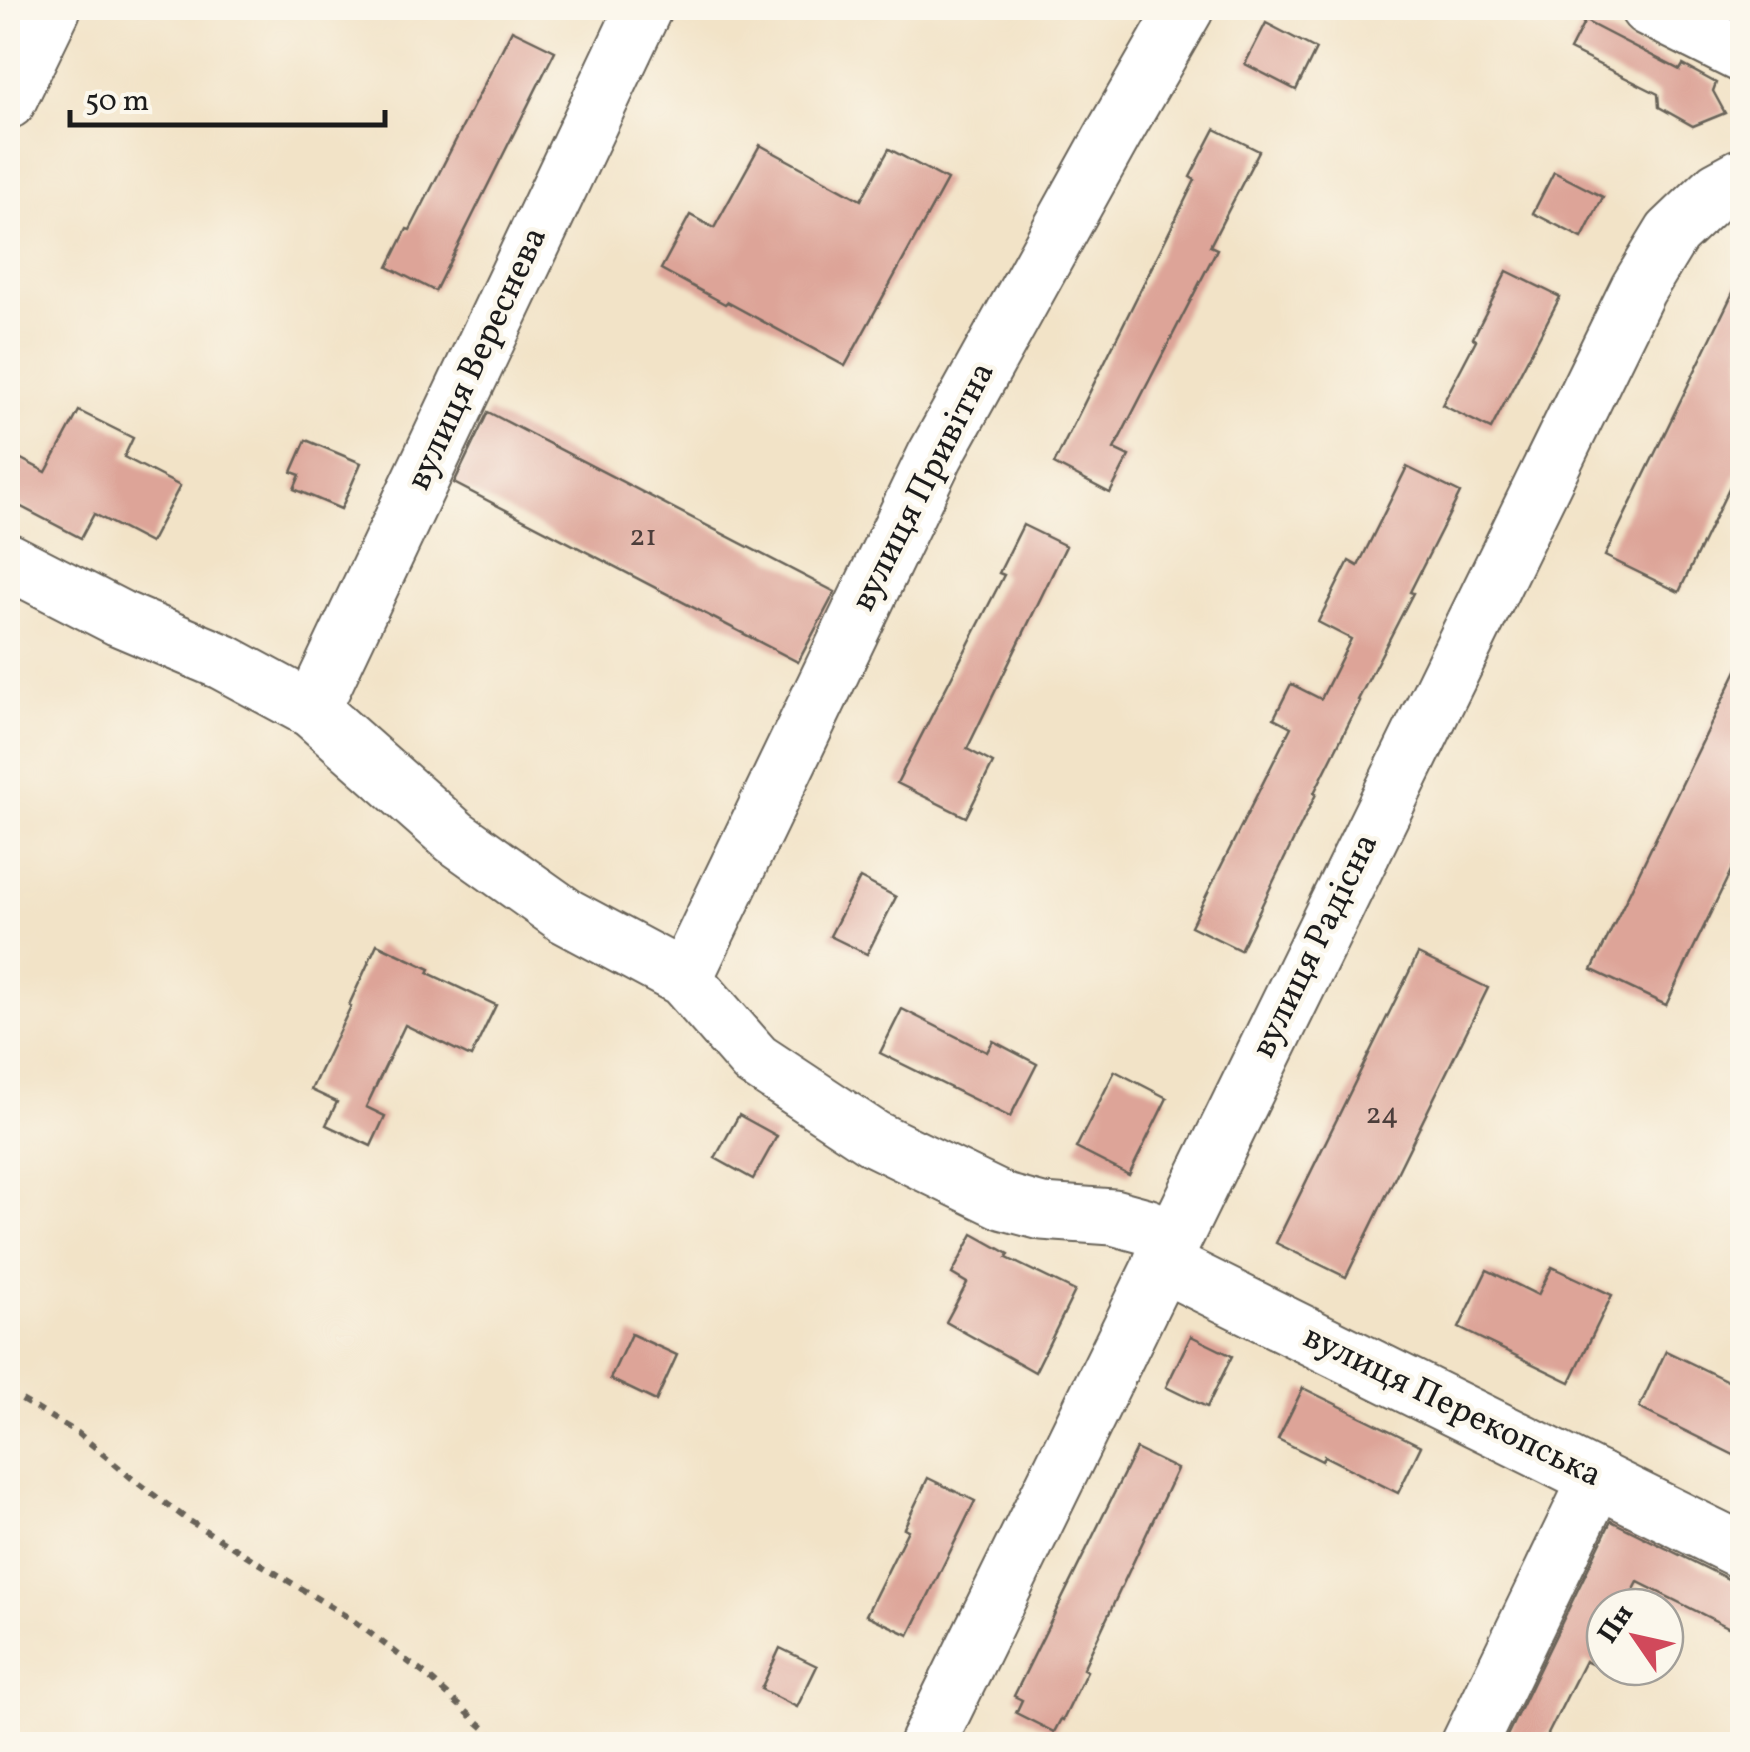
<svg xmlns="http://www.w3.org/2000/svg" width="1750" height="1752" font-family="Vollkorn,serif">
	<rect width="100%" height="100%" fill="#fbf7ec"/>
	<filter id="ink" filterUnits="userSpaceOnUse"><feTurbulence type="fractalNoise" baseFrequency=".01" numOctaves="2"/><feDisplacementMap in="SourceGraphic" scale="20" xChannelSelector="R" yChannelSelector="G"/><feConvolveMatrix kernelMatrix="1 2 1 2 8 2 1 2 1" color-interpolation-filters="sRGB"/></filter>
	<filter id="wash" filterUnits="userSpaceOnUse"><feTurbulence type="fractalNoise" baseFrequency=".0048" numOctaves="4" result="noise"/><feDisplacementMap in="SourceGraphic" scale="40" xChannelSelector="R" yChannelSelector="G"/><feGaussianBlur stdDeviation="2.25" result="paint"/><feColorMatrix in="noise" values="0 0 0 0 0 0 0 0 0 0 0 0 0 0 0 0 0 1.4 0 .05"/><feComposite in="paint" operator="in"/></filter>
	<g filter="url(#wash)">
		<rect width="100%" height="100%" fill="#f2e3c7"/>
		<g id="blocks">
			<!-- building -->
			<g fill="#dda498">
				<path d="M 1585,21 L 1680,70 L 1683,65 L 1716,83 L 1713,91 L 1725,113 L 1693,126 L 1659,107 L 1658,94 L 1570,50 Z"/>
				<path d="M 1266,23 L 1316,49 L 1296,90 L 1245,64 Z"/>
				<path d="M 512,30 L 555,51 L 435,291 L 388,267 L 407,229 L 410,230 Z"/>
				<path d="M 1215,129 L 1259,151 L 1210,246 L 1217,249 L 1114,449 L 1129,456 L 1110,493 L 1054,464 L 1195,180 L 1190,177 Z"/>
				<path d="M 760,145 L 861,200 L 889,149 L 947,180 L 845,366 L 727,302 L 725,304 L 661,269 L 690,215 L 714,228 Z"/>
				<path d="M 1554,172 L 1603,197 L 1582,238 L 1533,213 Z"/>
				<path d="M 1507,271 L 1560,297 L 1491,429 L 1442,405 L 1476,340 L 1473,338 Z"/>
				<path d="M 1742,274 L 1742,461 L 1679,592 L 1605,556 Z"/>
				<path d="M 79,411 L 133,438 L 124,457 L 180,486 L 150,543 L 94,514 L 81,538 L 8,500 L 8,452 L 46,472 Z"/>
				<path d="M 488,412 L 835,592 L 798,662 L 454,483 Z"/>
				<path d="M 306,440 L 361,463 L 341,509 L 294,489 L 300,475 L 292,472 Z"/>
				<path d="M 1407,467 L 1460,493 L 1410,592 L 1413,593 L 1358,700 L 1360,701 L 1314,793 L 1316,794 L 1240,950 L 1191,926 L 1291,727 L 1274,718 L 1291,684 L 1321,699 L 1351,639 L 1318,622 L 1349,561 L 1358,566 Z"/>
				<path d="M 1023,525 L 1066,546 L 967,749 L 993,763 L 966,817 L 897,783 L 1004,575 L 999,573 Z"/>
				<path d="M 1742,660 L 1742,848 L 1666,1005 L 1592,970 Z"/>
				<path d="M 860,878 L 896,897 L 867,954 L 830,936 Z"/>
				<path d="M 377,944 L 430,969 L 428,973 L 496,1005 L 471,1057 L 405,1025 L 366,1107 L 385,1116 L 371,1146 L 326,1125 L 337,1102 L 311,1090 L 351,1006 L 349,1005 Z"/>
				<path d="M 1418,954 L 1488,988 L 1346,1277 L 1276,1243 Z"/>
				<path d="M 902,1009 L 987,1052 L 993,1041 L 1037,1064 L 1010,1117 L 880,1053 Z"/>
				<path d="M 1115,1071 L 1167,1098 L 1129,1175 L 1076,1148 Z"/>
				<path d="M 739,1115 L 777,1136 L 753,1179 L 715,1158 Z"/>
				<path d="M 973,1234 L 1009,1254 L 1007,1258 L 1075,1291 L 1035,1372 L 946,1322 L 967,1283 L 952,1274 Z"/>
				<path d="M 1552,1267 L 1612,1295 L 1570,1382 L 1459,1328 L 1487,1270 L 1538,1295 Z"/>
				<path d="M 631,1334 L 677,1355 L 656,1401 L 610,1379 Z"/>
				<path d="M 1191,1336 L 1232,1356 L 1207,1407 L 1166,1387 Z"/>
				<path d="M 1666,1351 L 1742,1388 L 1742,1459 L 1639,1408 Z"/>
				<path d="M 1303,1388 L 1421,1446 L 1398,1493 L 1324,1456 L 1322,1461 L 1278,1439 Z"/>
				<path d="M 1136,1449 L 1177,1469 L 1083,1669 L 1087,1671 L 1063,1720 L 1061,1719 L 1054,1732 L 1016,1713 L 1022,1700 L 1014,1696 Z"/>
				<path d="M 928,1478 L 975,1501 L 909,1635 L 866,1615 L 908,1530 L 904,1528 Z"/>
				<path d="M 1611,1521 L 1742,1586 L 1742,1634 L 1638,1582 L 1625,1607 L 1605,1607 L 1605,1647 L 1596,1666 L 1585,1661 L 1543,1744 L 1503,1744 Z"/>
				<path d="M 780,1648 L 817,1666 L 797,1707 L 761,1689 Z"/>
			</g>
		</g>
	</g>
	<g filter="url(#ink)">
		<use href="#blocks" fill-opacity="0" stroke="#676258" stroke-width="2.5"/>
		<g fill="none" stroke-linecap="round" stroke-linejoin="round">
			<!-- minor casing -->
			<g stroke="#676258" stroke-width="59">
				<g id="minor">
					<path d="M 1648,8 L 1742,55"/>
					<path d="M 8,101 L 53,8"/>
					<path d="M 8,561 L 119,618 L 223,662 L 312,710 L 455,837 L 566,916 L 684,979 L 755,1060 L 873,1138 L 1005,1202 L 1042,1212 L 1113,1217 L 1146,1226 L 1173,1238"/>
					<path d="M 312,710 L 644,8"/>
					<path d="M 684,979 L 935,456 L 1114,133 L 1186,8"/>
					<path d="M 1161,1263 L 1742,1551"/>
					<path d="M 927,1744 L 1638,289 L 1672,233 L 1718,189 L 1742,176"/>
					<path d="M 1469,1744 L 1597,1479"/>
				</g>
			</g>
			<!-- path -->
			<path stroke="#676258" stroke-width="6" stroke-dasharray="8 8" stroke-linecap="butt" d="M 8,1392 L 78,1433 L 135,1481 L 188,1520 L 351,1619 L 426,1675 L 502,1744"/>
			<!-- minor -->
			<use href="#minor" stroke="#fff" stroke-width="55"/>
		</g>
	</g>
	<g text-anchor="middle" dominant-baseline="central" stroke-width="9" stroke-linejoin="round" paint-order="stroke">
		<!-- number labels -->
		<g font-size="30" fill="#4c3e3b">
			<text x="643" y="537">21</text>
			<text x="1382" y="1115">24</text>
		</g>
		<!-- street labels -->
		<g font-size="35" fill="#1c1c1c" stroke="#fbf7ec">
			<text transform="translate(478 359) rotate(-65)">вулиця Вереснева</text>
			<text transform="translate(924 487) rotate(-63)">вулиця Привітна</text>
			<text transform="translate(1316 946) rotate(-64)">вулиця Радісна</text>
			<text transform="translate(1452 1407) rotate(26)">вулиця Перекопська</text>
		</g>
	</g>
	<!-- margin -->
	<rect width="1750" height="1752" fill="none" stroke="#fbf7ec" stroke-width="40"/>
	<!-- north arrow -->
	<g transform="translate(1635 1637) rotate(304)"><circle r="48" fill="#fbf7ec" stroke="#a29f99" stroke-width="2.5"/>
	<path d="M0-8L18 38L0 25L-18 38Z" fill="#d1495b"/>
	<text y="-15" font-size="28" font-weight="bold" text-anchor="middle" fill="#1c1c1c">Пн</text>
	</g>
	<!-- scale -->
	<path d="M70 110v15h315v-15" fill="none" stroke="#1c1c1c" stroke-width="5"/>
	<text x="85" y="110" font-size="30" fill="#1c1c1c" stroke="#fbf7ec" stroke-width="8" paint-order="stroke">50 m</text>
</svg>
